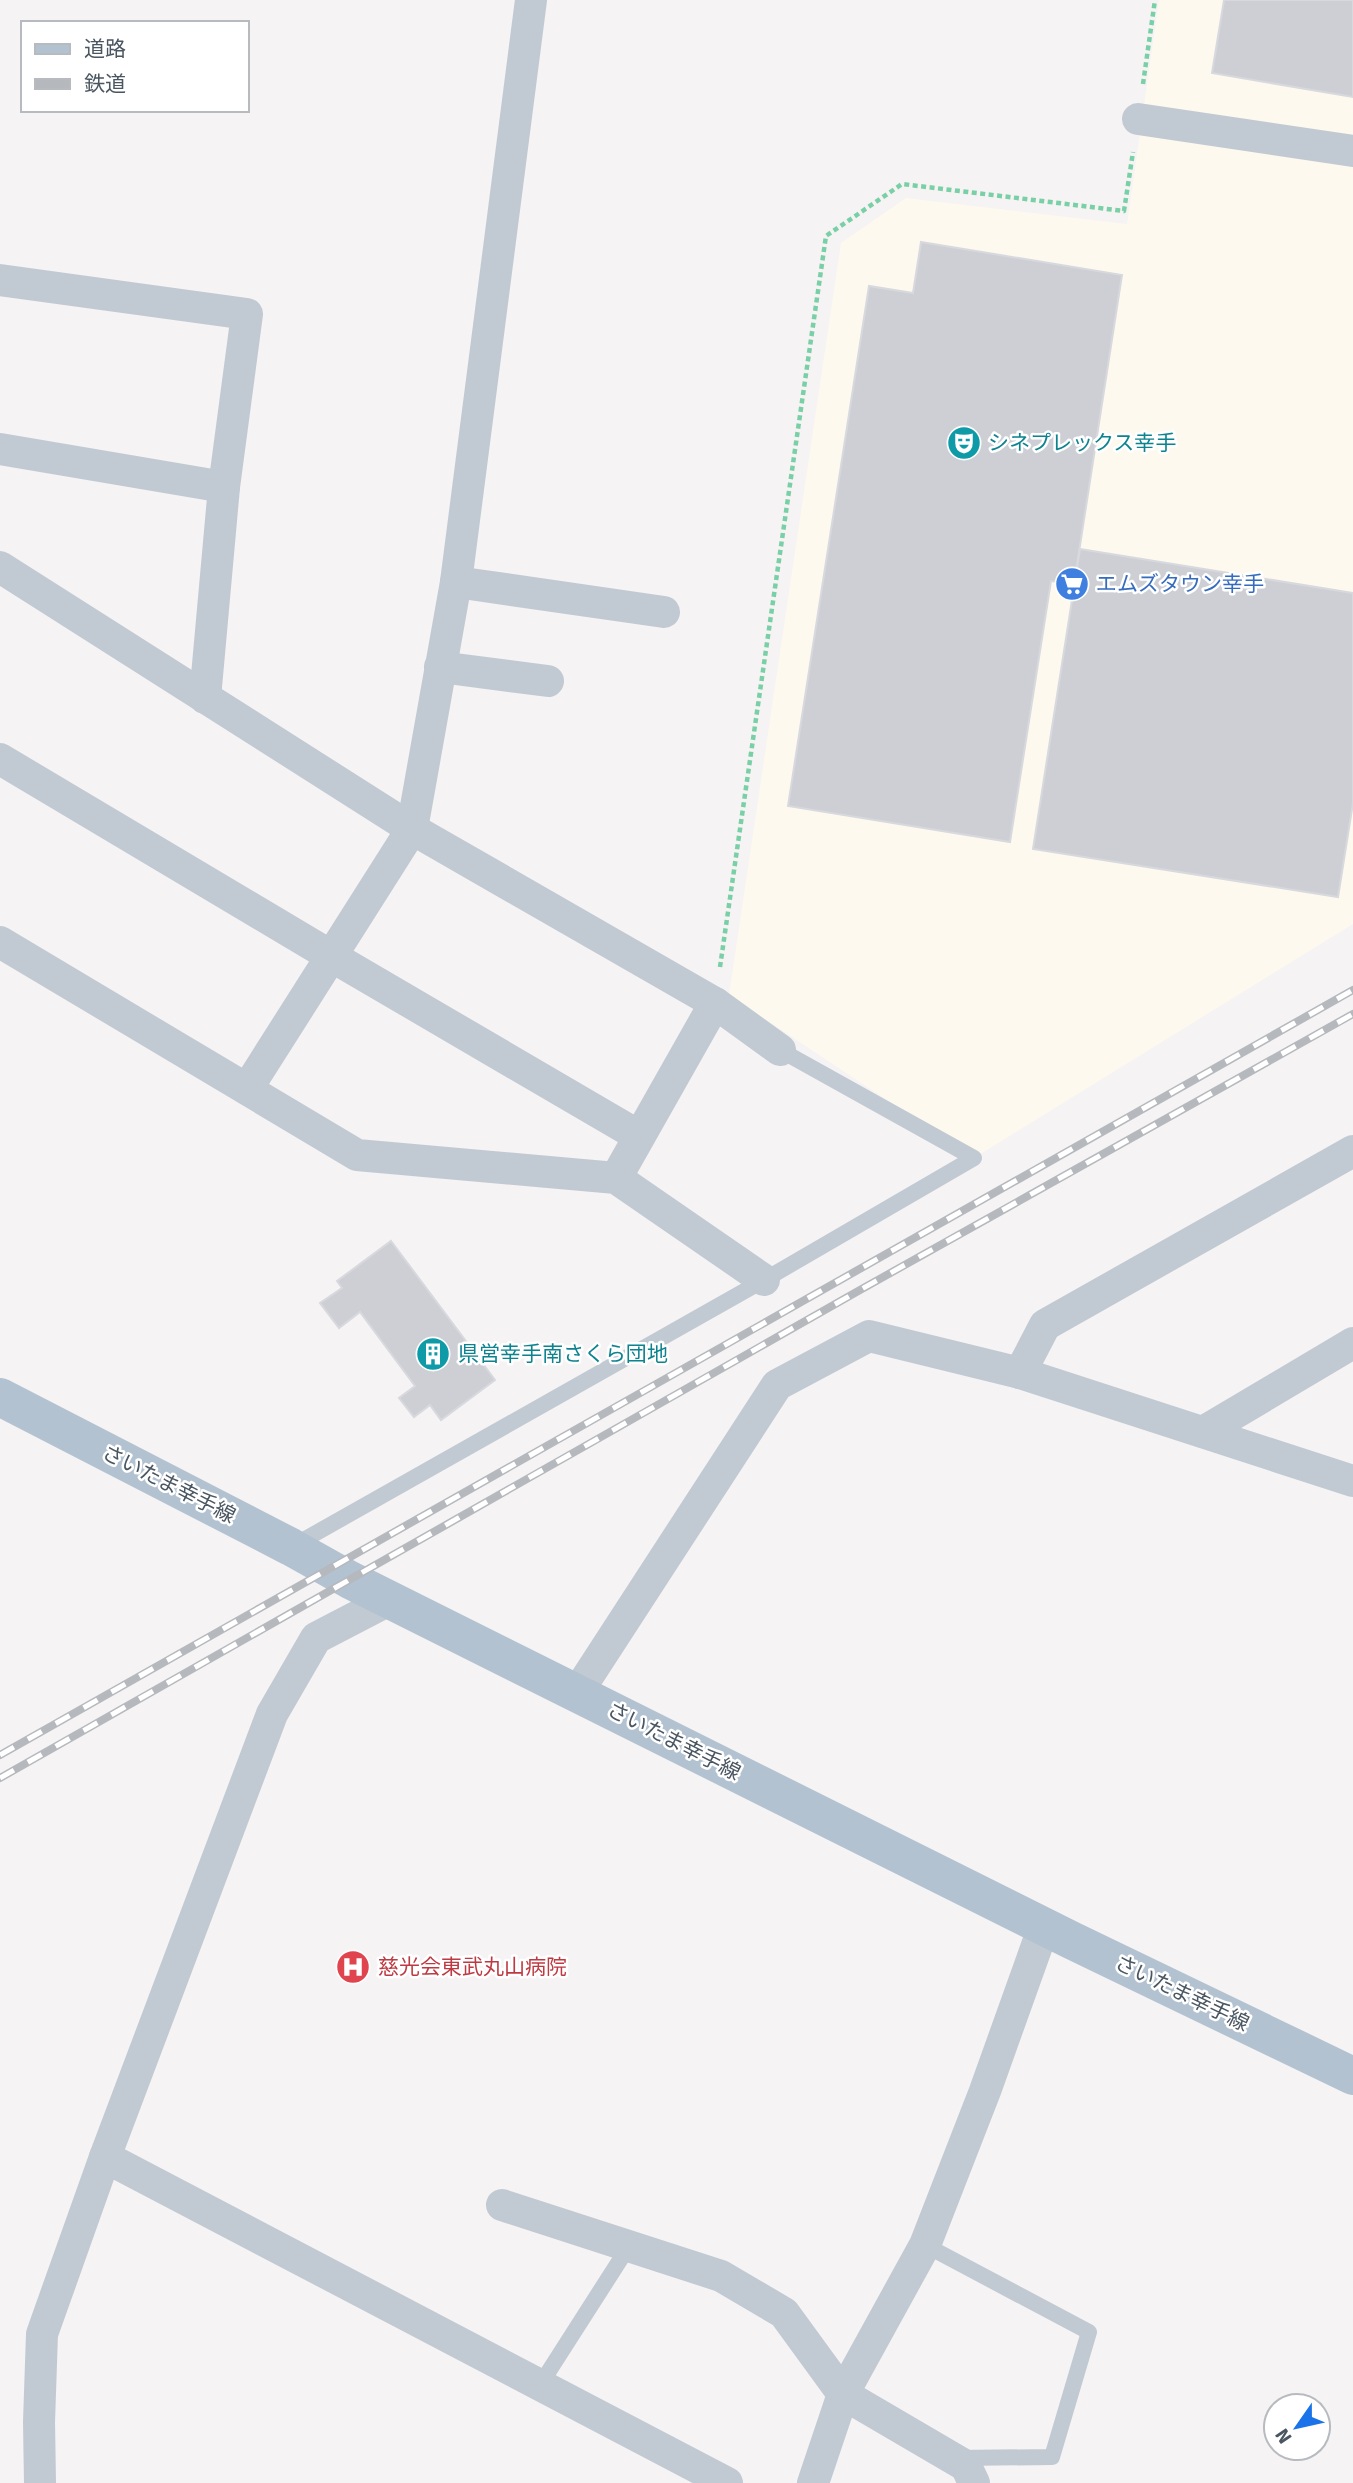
<svg xmlns="http://www.w3.org/2000/svg" width="1353" height="2483" font-family="Signika,'Noto Sans JP',sans-serif">
	<rect width="100%" height="100%" fill="#f5f3f3"/>
	<!-- commercial -->
	<path fill="#fdf9ef" d="M 1159,0 L 1353,0 L 1353,924 L 974,1158 L 729,995 L 841,243 L 906,198 L 1127,224 Z"/>
	<!-- building -->
	<g fill="#cdcfd5" stroke="#d7d9de" stroke-width="2">
		<path d="M 1224,0 L 1353,0 L 1353,97 L 1212,73 Z"/>
		<path d="M 921,242 L 1122,275 L 1074,584 L 1051,581 L 1010,842 L 788,806 L 869,286 L 913,293 Z"/>
		<path d="M 1080,549 L 1353,593 L 1353,803 L 1338,897 L 1033,849 Z"/>
		<path d="M 391,1241 L 495,1380 L 441,1420 L 430,1405 L 414,1417 L 399,1398 L 415,1386 L 360,1312 L 339,1328 L 320,1303 L 342,1288 L 337,1281 Z"/>
	</g>
	<g fill="none" stroke-linecap="round" stroke-linejoin="round">
		<!-- path -->
		<g stroke="#7ad0a6" stroke-width="4.5" stroke-dasharray="5 3.5" stroke-linecap="butt">
			<path d="M 1143,84 L 1155,0"/>
			<path d="M 720,967 L 826,236 L 902,184 L 1124,211 L 1133,152"/>
		</g>
		<!-- lane -->
		<g stroke="#c1cad2" stroke-width="16">
			<path d="M 293,1546 L 764,1280 L 974,1158 L 780,1050"/>
			<path d="M 925,2245 L 1089,2332 L 1052,2457 L 957,2458"/>
			<path d="M 540,2385 L 629,2246"/>
		</g>
		<!-- street -->
		<g stroke="#c1cad2" stroke-width="32">
			<path d="M 1138,119 L 1353,151"/>
			<path d="M 0,280 L 247,314 L 224,487 L 205,698"/>
			<path d="M 0,449 L 224,487"/>
			<path d="M 0,567 L 412,829 L 715,1003 L 780,1050"/>
			<path d="M 456,582 L 664,612"/>
			<path d="M 440,667 L 548,681"/>
			<path d="M 0,759 L 331,956 L 639,1136"/>
			<path d="M 0,942 L 357,1155 L 616,1178 L 764,1280"/>
			<path d="M 247,1089 L 412,829 L 456,582 L 531,0"/>
			<path d="M 616,1178 L 715,1003"/>
			<path d="M 1020,1373 L 1045,1325 L 1353,1151"/>
			<path d="M 1203,1432 L 1353,1343"/>
			<path d="M 577,1693 L 777,1385 L 869,1336 L 1020,1373 L 1353,1481"/>
			<path d="M 105,2157 L 727,2483"/>
			<path d="M 502,2205 L 721,2276 L 784,2313 L 843,2394 L 966,2466 L 974,2483"/>
			<path d="M 40,2483 L 39,2422 L 42,2334 L 105,2157 L 272,1714 L 316,1638 L 389,1600"/>
			<path d="M 813,2483 L 843,2394 L 925,2245 L 985,2091 L 1044,1926"/>
		</g>
		<!-- primary -->
		<path stroke="#b3c2d1" stroke-width="38" d="M 0,1397 L 291,1547 L 350,1580 L 1071,1940 L 1353,2076"/>
		<!-- rail casing -->
		<g stroke="#b5b8bd" stroke-width="8">
			<g id="rail">
				<path d="M 0,1755 L 1353,990"/>
				<path d="M 0,1778 L 860,1290 L 1353,1014"/>
			</g>
		</g>
		<!-- rail -->
		<use href="#rail" stroke="#fff" stroke-width="5" stroke-dasharray="16" stroke-linecap="butt"/>
	</g>
	<!-- icons -->
	<defs>
		<g id="theatre-disc" transform="scale(1.75)"><circle r="9.5" fill="#0f9aa8" stroke="#fff"/><path d="M-5-5.5Q0-4 5-5.5V0Q5 5 0 6Q-5 5-5 0ZM-3.3-2.5H-1v1.5H-3.3ZM1-2.5H3.3v1.5H1ZM-2.8 1Q0 5.5 2.8 1Z" fill="#fff"/></g>
		<g id="supermarket-disc" transform="scale(1.75)"><circle r="9.5" fill="#3f7fe0" stroke="#fff"/><path d="M-6-5.5h2.5l.6 2H6L4.5 2H-2.5L-4.4-4H-6ZM-1.5 3.2a1.3 1.3 0 1 0 .1 0ZM3 3.2a1.3 1.3 0 1 0 .1 0Z" fill="#fff"/></g>
		<g id="building-disc" transform="scale(1.75)"><circle r="9.5" fill="#0f9aa8" stroke="#fff"/><path d="M-4-6H4V6H1V3H-1V6H-4ZM-2.5-4.3h1.7v1.8h-1.7ZM.8-4.3h1.7v1.8H.8ZM-2.5-1h1.7V.8h-1.7ZM.8-1h1.7V.8H.8Z" fill="#fff"/></g>
		<g id="hospital-disc" transform="scale(1.75)"><circle r="9.5" fill="#e0444e" stroke="#fff"/><path d="M-5-5h3v3.5h4V-5h3V5h-3V1.5h-4V5h-3Z" fill="#fff"/></g>
	</defs>
	<g fill-rule="evenodd">
		<use href="#theatre-disc" x="964" y="443"/>
		<use href="#supermarket-disc" x="1072" y="584"/>
		<use href="#building-disc" x="433" y="1354"/>
		<use href="#hospital-disc" x="353" y="1967"/>
	</g>
	<g text-anchor="middle" dominant-baseline="central" stroke-width="5" stroke-linejoin="round" paint-order="stroke">
		<!-- culture labels -->
		<g font-size="21" fill="#0d838f" stroke="#fff" text-anchor="start">
			<text x="988" y="443">シネプレックス幸手</text>
			<text x="458" y="1354">県営幸手南さくら団地</text>
		</g>
		<!-- shop labels -->
		<g font-size="21" fill="#366cbe" stroke="#fff" text-anchor="start">
			<text x="1096" y="584">エムズタウン幸手</text>
		</g>
		<!-- street labels -->
		<g font-size="21" fill="#4a5661" stroke="#fff">
			<text transform="translate(169 1484) rotate(27)">さいたま幸手線</text>
			<text transform="translate(674 1741) rotate(27)">さいたま幸手線</text>
			<text transform="translate(1182 1993) rotate(26)">さいたま幸手線</text>
		</g>
		<!-- health labels -->
		<g font-size="21" fill="#be3a42" stroke="#fff" text-anchor="start">
			<text x="378" y="1967">慈光会東武丸山病院</text>
		</g>
	</g>
	<!-- legend -->
	<rect x="21" y="21" width="228" height="91" fill="#ffffff" stroke="#b7bbc0" stroke-width="2"/>
	<rect x="35" y="44" width="35" height="10" fill="#b3c2d1" stroke="#b7bbc0" stroke-width="2"/>
	<text x="84" y="56" font-size="21" fill="#4a5661">道路</text>
	<rect x="35" y="79" width="35" height="10" fill="#b5b8bd" stroke="#b7bbc0" stroke-width="2"/>
	<text x="84" y="91" font-size="21" fill="#4a5661">鉄道</text>
	<!-- north arrow -->
	<g transform="translate(1297 2427) rotate(236)"><circle r="33" fill="#ffffff" stroke="#b7bbc0" stroke-width="2"/>
	<path d="M0-5L12 26L0 18L-12 26Z" fill="#1a73e8"/>
	<text y="-10" font-size="19" font-weight="bold" text-anchor="middle" fill="#4a5661">N</text>
	</g>
</svg>
